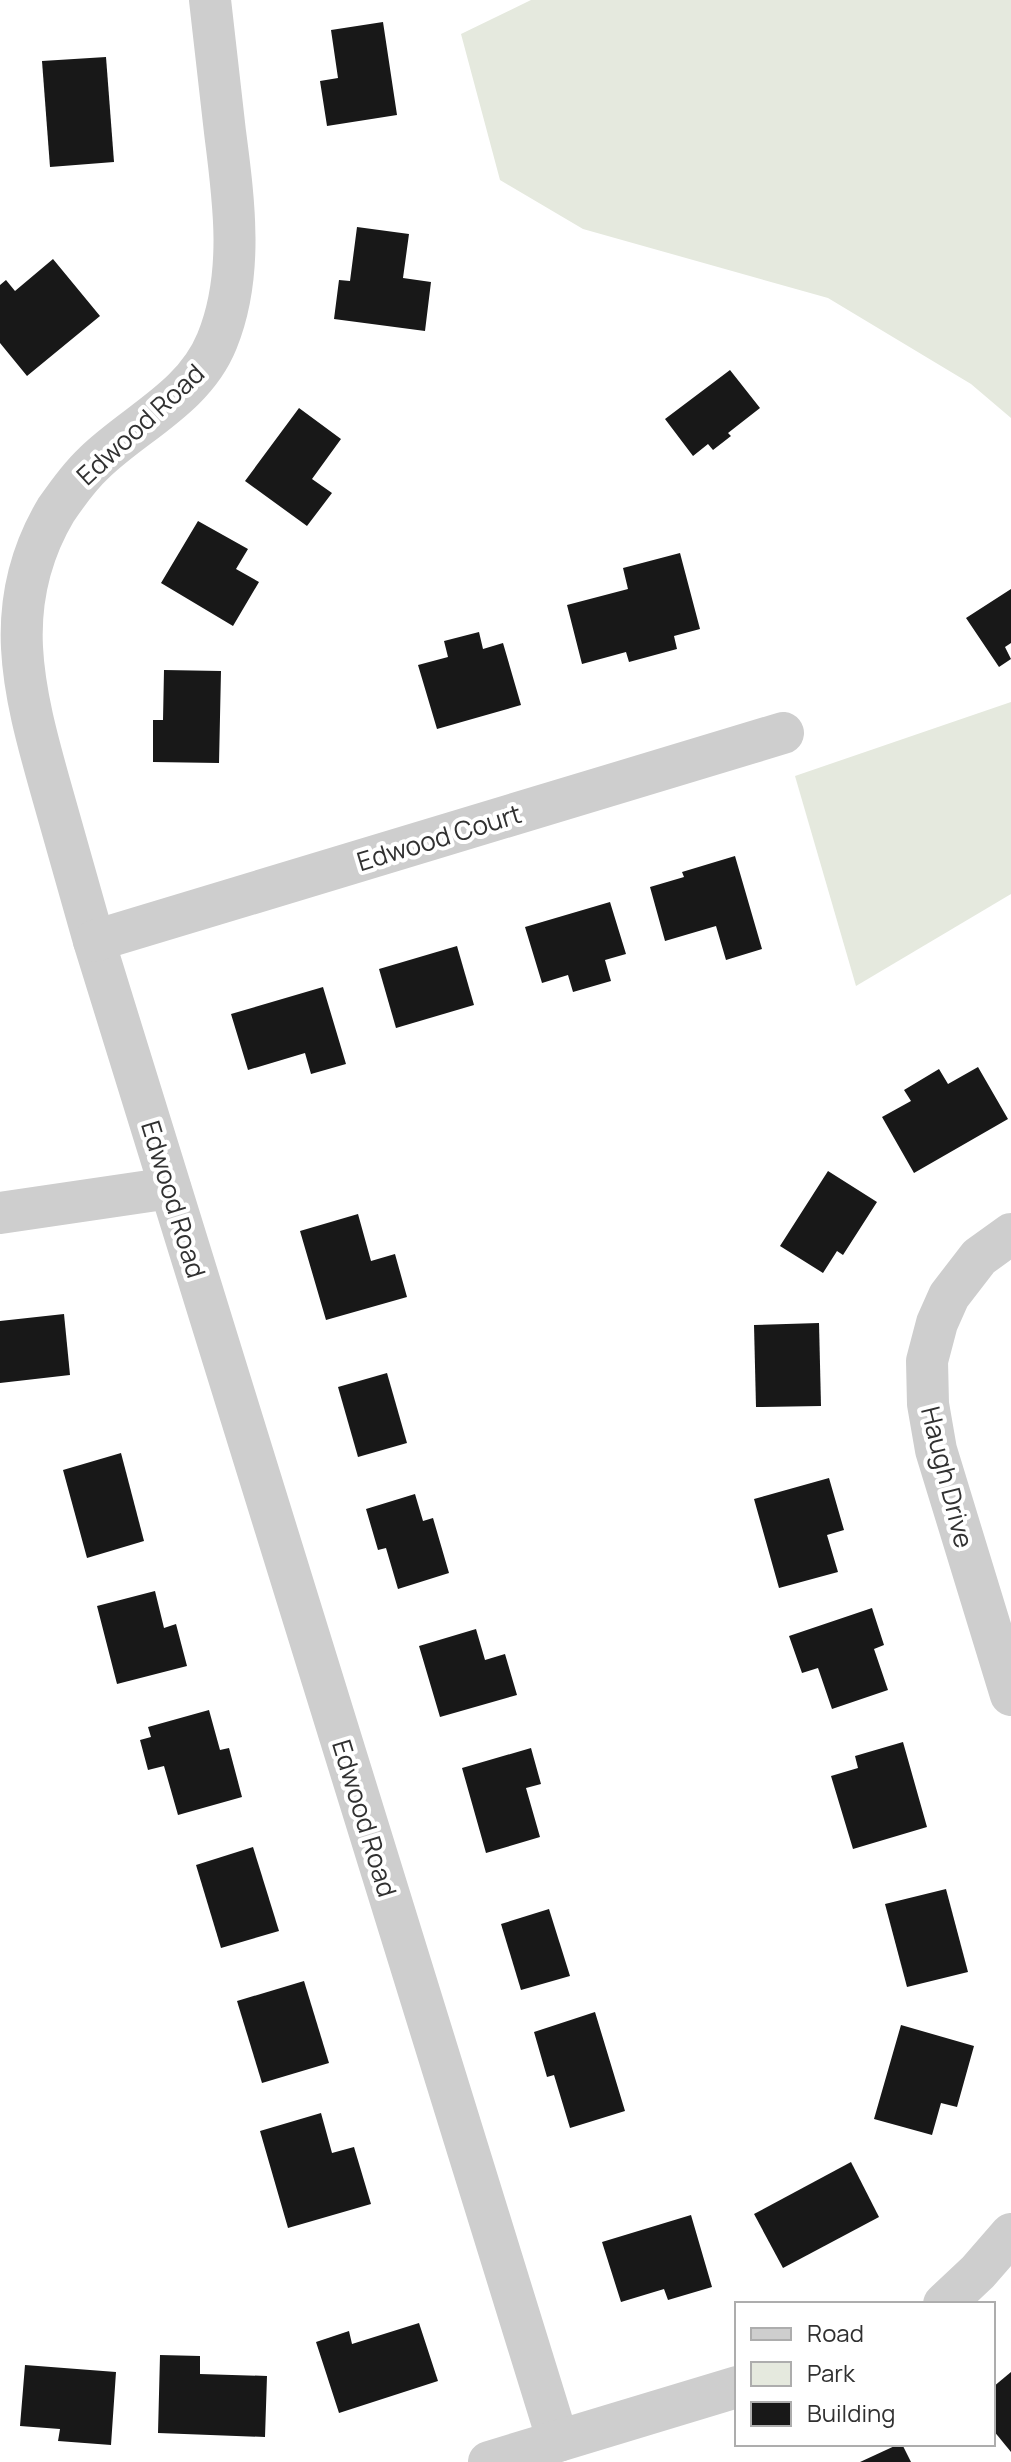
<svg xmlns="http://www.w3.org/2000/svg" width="1011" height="2462" font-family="Manrope,sans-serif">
	<rect width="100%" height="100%" fill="#fff"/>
	<!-- green -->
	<g fill="#e5e9de">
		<path d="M 531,0 L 1011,0 L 1011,418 L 971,384 L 828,298 L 583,229 L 500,180 L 461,34 Z"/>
		<path d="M 1011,702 L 1011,894 L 856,986 L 795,776 Z"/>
	</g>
	<!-- building -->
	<g fill="#181818">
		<path d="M 383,22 L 397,115 L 327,126 L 320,81 L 338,78 L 331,30 Z"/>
		<path d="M 106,57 L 114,162 L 50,167 L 42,61 Z"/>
		<path d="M 357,227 L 409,234 L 403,278 L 431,282 L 425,331 L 334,319 L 339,280 L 350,281 Z"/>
		<path d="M 53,259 L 100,316 L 27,376 L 0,343 L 0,285 L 6,280 L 15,291 Z"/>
		<path d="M 730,370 L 760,408 L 728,433 L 731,436 L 713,450 L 708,444 L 693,456 L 665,419 Z"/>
		<path d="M 299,408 L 341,439 L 312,479 L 332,493 L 307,526 L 245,481 Z"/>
		<path d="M 198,521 L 248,549 L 236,569 L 259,582 L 233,626 L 161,583 Z"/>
		<path d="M 680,553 L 700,629 L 674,636 L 677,649 L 629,662 L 626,652 L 582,664 L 567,605 L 628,589 L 623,568 Z"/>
		<path d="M 1011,589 L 1011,643 L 1005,647 L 1011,659 L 999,667 L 966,618 Z"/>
		<path d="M 479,632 L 483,649 L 503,643 L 521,705 L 437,729 L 418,665 L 448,657 L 444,641 Z"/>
		<path d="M 164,670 L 221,671 L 219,763 L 153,762 L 153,720 L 163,720 Z"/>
		<path d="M 735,856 L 762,949 L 726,960 L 716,926 L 665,941 L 650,887 L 684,877 L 682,872 Z"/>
		<path d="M 610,902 L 626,954 L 605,960 L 611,981 L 573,992 L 568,975 L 542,983 L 525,927 Z"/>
		<path d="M 457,946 L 474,1005 L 396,1028 L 379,969 Z"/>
		<path d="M 323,987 L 346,1064 L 311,1074 L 305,1053 L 248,1070 L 231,1014 Z"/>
		<path d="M 978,1067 L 1008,1119 L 914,1173 L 882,1117 L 911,1101 L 904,1090 L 939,1069 L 948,1084 Z"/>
		<path d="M 828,1171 L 877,1202 L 843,1255 L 837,1251 L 823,1273 L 780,1246 Z"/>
		<path d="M 358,1214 L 371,1261 L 395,1254 L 407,1297 L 326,1320 L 300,1231 Z"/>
		<path d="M 64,1314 L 70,1375 L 0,1383 L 0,1321 Z"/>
		<path d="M 819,1323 L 821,1406 L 756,1407 L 754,1325 Z"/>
		<path d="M 387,1373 L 407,1443 L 358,1457 L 338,1387 Z"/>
		<path d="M 121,1453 L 144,1541 L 87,1558 L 63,1470 Z"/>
		<path d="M 829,1478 L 844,1530 L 827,1535 L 838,1572 L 779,1588 L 754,1499 Z"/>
		<path d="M 415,1494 L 423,1521 L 433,1518 L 449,1573 L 398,1589 L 386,1548 L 378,1550 L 366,1509 Z"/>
		<path d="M 155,1591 L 164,1628 L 176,1624 L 187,1666 L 117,1684 L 97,1606 Z"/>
		<path d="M 872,1608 L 884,1645 L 874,1649 L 888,1690 L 832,1709 L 818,1668 L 802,1673 L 789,1636 Z"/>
		<path d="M 476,1629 L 485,1660 L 505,1654 L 517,1695 L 440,1717 L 419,1646 Z"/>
		<path d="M 209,1710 L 220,1750 L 229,1748 L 242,1797 L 178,1815 L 164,1766 L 148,1770 L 140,1740 L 151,1737 L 148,1727 Z"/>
		<path d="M 903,1742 L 927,1827 L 853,1849 L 831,1776 L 858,1768 L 855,1756 Z"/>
		<path d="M 531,1748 L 541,1784 L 526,1788 L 540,1837 L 486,1853 L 462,1768 Z"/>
		<path d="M 253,1847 L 279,1931 L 221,1948 L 196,1865 Z"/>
		<path d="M 946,1889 L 968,1972 L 907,1987 L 885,1904 Z"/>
		<path d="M 549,1909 L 570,1976 L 521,1990 L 501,1924 Z"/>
		<path d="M 304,1981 L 329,2063 L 262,2083 L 237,2001 Z"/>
		<path d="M 595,2012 L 625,2111 L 570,2128 L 554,2075 L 547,2077 L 534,2032 Z"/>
		<path d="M 901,2025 L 974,2046 L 957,2107 L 941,2103 L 932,2135 L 874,2119 Z"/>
		<path d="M 321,2113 L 332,2153 L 354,2147 L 371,2204 L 288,2228 L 260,2131 Z"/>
		<path d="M 851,2162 L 879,2217 L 783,2268 L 754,2214 Z"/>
		<path d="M 691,2215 L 712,2287 L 668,2300 L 664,2289 L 621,2302 L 602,2242 Z"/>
		<path d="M 419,2323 L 438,2381 L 339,2413 L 316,2342 L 349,2331 L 352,2344 Z"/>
		<path d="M 160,2355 L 200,2356 L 200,2374 L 267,2376 L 265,2437 L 158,2433 Z"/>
		<path d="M 25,2365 L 116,2372 L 111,2445 L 58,2441 L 60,2429 L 20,2426 Z"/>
		<path d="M 1011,2372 L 1011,2452 L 993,2430 L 993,2387 Z"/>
		<path d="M 899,2444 L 902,2444 L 911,2462 L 860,2462 Z"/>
	</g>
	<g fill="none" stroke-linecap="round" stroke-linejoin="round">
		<!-- street -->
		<g stroke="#cecece" stroke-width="42">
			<path d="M 210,0 C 215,44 220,88 225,132 C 234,201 244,275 217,341 C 194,398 135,423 94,463 C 79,477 67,494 56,510 C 0,604 23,690 51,789 C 65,840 80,890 94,941 L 558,2441"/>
			<path d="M 94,941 L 783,733"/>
			<path d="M 0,1213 L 170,1188"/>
			<path d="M 1011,1234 L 979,1257 L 949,1296 L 937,1323 L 927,1361 L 928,1404 L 936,1450 L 1011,1695"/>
			<path d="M 944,2304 L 978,2272 L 1011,2234"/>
			<path d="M 489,2462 L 737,2387"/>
		</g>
	</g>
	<g text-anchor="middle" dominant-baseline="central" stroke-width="8" stroke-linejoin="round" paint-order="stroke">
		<!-- street labels -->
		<g font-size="26" fill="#313131" stroke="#fff">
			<text transform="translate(140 424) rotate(-43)">Edwood Road</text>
			<text transform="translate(439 837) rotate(-17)">Edwood Court</text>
			<text transform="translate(174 1199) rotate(73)">Edwood Road</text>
			<text transform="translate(948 1477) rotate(76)">Haugh Drive</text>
			<text transform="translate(365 1818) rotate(73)">Edwood Road</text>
		</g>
	</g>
	<!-- legend -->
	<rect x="735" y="2302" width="260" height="144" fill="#ffffff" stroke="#adadad" stroke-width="2"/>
	<rect x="751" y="2328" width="40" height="12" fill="#cecece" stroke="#adadad" stroke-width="2"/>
	<text x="807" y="2342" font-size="24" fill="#313131">Road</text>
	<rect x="751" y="2362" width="40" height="24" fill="#e5e9de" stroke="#adadad" stroke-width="2"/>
	<text x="807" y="2382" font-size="24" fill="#313131">Park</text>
	<rect x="751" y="2402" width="40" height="24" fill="#181818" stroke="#adadad" stroke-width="2"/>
	<text x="807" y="2422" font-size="24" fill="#313131">Building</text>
</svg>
